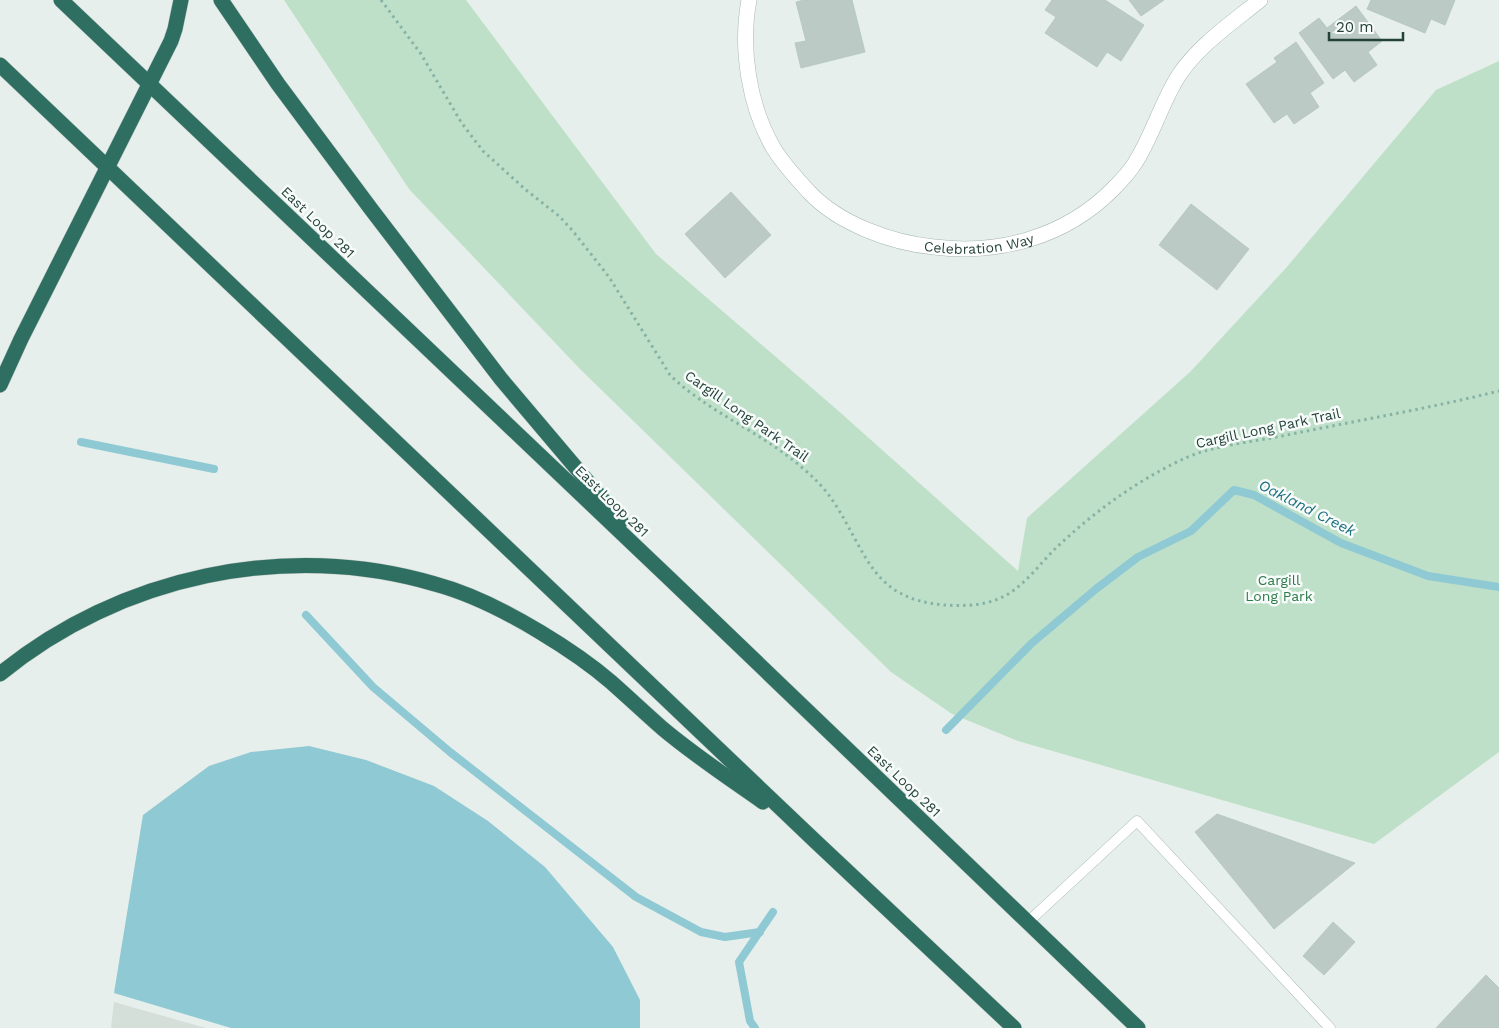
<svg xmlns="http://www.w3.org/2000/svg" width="1499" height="1028" font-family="'Work Sans',sans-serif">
	<rect width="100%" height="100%" fill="#e6efeb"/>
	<!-- built -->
	<path fill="#d4dfda" d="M 114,1002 L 206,1028 L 111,1028 Z"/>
	<!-- green -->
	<path fill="#bfe0c8" d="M 284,0 L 466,0 L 656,254 L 834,407 L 1018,571 L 1027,518 L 1190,372 L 1286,268 L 1436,90 L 1499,61 L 1499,752 L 1374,844 L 1018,741 L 952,714 L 891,672 L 580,369 L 409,189 Z"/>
	<!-- water -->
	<path fill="#8ec9d4" d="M 309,746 L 366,760 L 434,786 L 488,821 L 545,867 L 613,947 L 640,1000 L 640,1028 L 231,1028 L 114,993 L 143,815 L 209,766 L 251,752 Z"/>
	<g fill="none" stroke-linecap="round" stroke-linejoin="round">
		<!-- stream -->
		<g stroke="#8ec9d4" stroke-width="8">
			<path d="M 81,442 L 214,469"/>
			<path d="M 306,615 L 373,687 L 450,752 L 636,897 L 701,932 L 725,937 L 760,932"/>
			<path d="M 946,730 L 1032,643 L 1096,589 L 1138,557 L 1191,531 L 1234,490 L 1254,495 L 1341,543 L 1428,576 L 1499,587"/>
			<path d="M 755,1028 L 750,1021 L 739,962 L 773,912"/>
		</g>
	</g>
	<!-- building -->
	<g fill="#bbcac4" stroke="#b8c9c2">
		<path d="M 804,0 L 852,0 L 865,52 L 801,68 L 795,43 L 806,41 L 796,2 Z"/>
		<path d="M 1052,0 L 1105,0 L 1144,25 L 1121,61 L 1107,52 L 1097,67 L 1045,33 L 1056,17 L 1045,10 Z"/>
		<path d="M 1129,0 L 1164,0 L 1141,16 Z"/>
		<path d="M 1371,0 L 1455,0 L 1445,25 L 1431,19 L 1425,33 L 1367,9 Z"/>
		<path d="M 1356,6 L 1382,41 L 1368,52 L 1377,65 L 1354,82 L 1345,70 L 1333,79 L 1299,33 L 1319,18 L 1327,28 Z"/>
		<path d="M 1296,42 L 1324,83 L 1310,93 L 1319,107 L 1294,124 L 1287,114 L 1274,123 L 1246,84 L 1277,62 L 1274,58 Z"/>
		<path d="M 731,192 L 771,235 L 725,278 L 685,234 Z"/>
		<path d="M 1191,204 L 1249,249 L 1217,290 L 1159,245 Z"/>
		<path d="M 1217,814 L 1355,863 L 1274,929 L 1195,832 Z"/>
		<path d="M 1333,922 L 1355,942 L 1324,975 L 1303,956 Z"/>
		<path d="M 1486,975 L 1499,988 L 1499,1028 L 1436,1028 Z"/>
	</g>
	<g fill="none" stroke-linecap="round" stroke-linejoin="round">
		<!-- lane casing -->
		<g stroke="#a8b8b2" stroke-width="11">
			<path id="lane" d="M 1028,922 L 1137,821 L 1330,1028"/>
		</g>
		<!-- street casing -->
		<g stroke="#a8b8b2" stroke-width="16">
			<g id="street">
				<path id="s1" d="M 749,0 C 740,48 749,107 774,149 C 784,165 797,179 809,192 C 839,224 892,243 934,247 C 999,255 1065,237 1112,190 C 1120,182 1129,173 1135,163 C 1153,135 1161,103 1179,75 C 1200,44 1232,23 1260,0"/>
			</g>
		</g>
		<!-- highway casing -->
		<g stroke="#c2cac8" stroke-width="16">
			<g id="highway">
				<path d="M 61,0 L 671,580 L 1138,1028"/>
				<path d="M 221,0 L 278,84 L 371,209 L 501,379 L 621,521"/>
				<path d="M 0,65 L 814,840 L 1014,1028"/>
				<path d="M 0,385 L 21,339 L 171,41 L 175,29 L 181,0"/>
				<path d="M 0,674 C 119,576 287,540 435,584 C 472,594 507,612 540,632 C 565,647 589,663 611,682 C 628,697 645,713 662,728 C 694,755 729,778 763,802"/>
			</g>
		</g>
		<!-- path -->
		<path stroke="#86b3a5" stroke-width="3" stroke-dasharray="2.5 4" stroke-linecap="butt" d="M 381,0 L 421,54 L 461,122 L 473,138 L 483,151 L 526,190 L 559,216 L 572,230 L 609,277 L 670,375 C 708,412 759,431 799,465 C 812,476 824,487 833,501 C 867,552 871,599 944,605 C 961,606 982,606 998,599 C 1022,590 1039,564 1057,547 C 1094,512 1135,482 1181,460 C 1209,446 1251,442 1282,436 C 1354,421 1427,409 1499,391"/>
		<!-- lane -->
		<use href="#lane" stroke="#fff" stroke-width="10"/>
		<!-- street -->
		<use href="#street" stroke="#fff" stroke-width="15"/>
		<!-- highway -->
		<use href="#highway" stroke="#2f6f62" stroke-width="15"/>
	</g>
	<g text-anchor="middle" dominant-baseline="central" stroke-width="5" stroke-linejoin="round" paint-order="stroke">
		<!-- street labels -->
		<g font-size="14" fill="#24423a" stroke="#f7fbf9">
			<text transform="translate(318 222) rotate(44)">East Loop 281</text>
			<text stroke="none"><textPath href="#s1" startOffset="394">Celebration Way</textPath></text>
			<text transform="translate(747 416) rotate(35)">Cargill Long Park Trail</text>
			<text transform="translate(1268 428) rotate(-12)">Cargill Long Park Trail</text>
			<text transform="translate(612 501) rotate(44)">East Loop 281</text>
			<text transform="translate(904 781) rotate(44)">East Loop 281</text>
		</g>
		<!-- park labels -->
		<g font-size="14" fill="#2d7a4b" stroke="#f7fbf9">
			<text x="1279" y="580">Cargill<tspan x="1279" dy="16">Long Park</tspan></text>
		</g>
		<!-- water labels -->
		<g font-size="15" font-style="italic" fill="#1c6f80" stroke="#f7fbf9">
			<text transform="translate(1307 508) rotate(27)">Oakland Creek</text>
		</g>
	</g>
	<!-- scale -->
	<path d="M1329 32v8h74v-8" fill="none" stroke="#24423a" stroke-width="2.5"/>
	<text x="1336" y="32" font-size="15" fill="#24423a" stroke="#f7fbf9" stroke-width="4" paint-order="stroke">20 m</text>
</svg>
